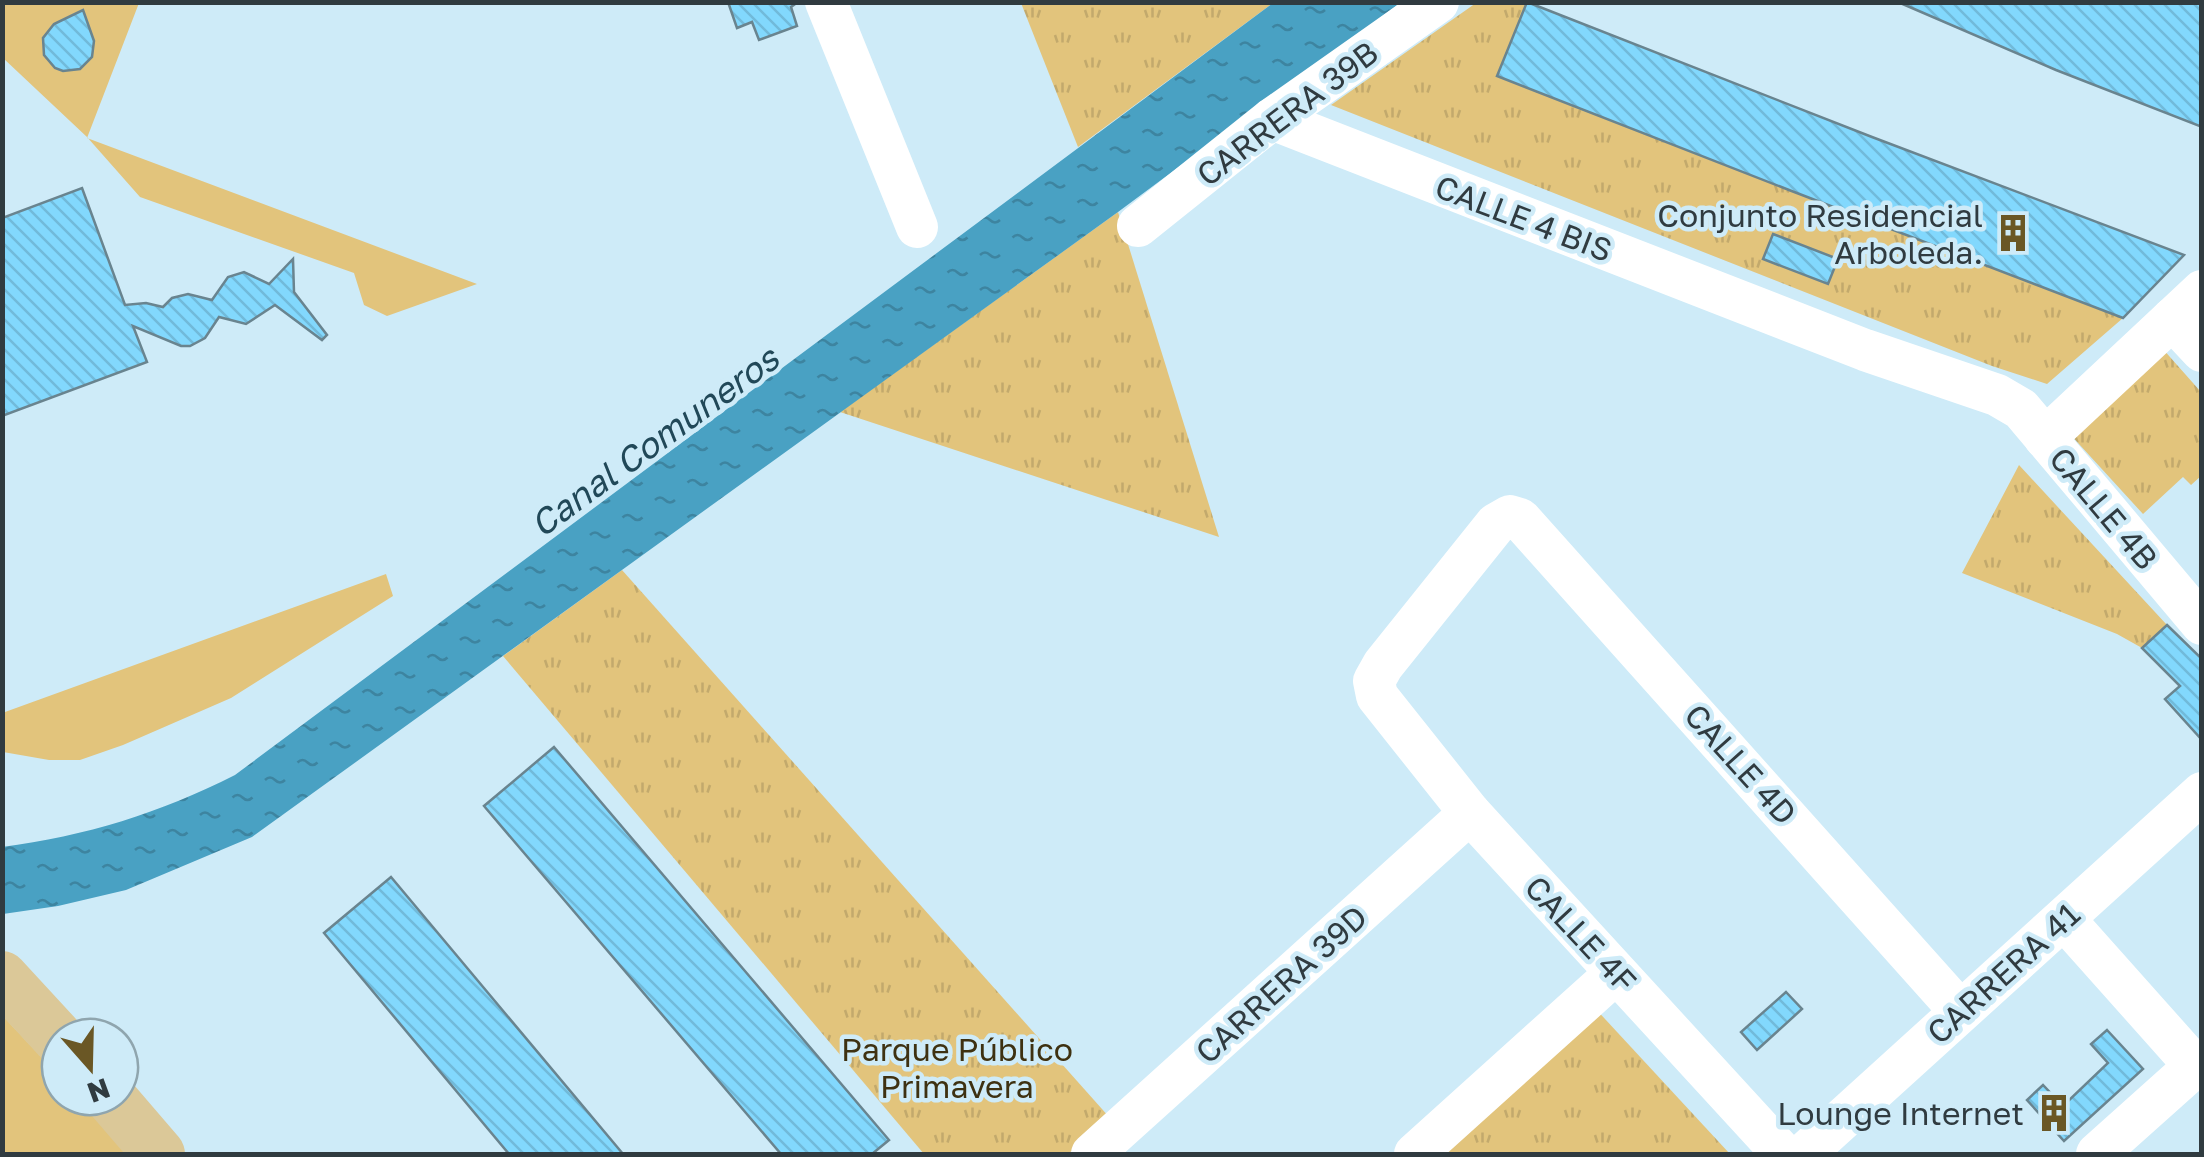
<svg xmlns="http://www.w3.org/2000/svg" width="2204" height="1157" font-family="'Golos Text',sans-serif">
	<defs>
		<pattern id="park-tufts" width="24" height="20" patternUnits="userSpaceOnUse" patternTransform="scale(2.5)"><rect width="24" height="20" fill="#e2c47c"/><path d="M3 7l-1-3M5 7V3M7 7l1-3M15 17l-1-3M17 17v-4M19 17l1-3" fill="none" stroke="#c2a96c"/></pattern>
		<pattern id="water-ripples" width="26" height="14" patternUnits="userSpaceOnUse" patternTransform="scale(2.5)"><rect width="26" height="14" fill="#49a1c3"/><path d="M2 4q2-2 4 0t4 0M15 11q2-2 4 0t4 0" fill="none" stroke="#3d84a0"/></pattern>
		<pattern id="building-back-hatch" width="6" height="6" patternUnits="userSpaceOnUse" patternTransform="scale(2.5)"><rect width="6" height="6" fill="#82d8fd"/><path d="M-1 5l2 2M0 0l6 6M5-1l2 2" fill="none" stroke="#71bada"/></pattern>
	</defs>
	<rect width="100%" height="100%" fill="#ceebf8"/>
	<!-- grass -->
	<g fill="#e2c47c">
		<path d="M 2,3 L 139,3 L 87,138 L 477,284 L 387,316 L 364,305 L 354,273 L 140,197 L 87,137 L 3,58 Z"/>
		<path d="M 386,574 L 393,596 L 231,698 L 123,745 L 80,760 L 49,760 L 3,752 L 3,708 L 5,712 Z"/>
		<path d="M 2,1015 L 60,1077 L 60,1097 L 79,1097 L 133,1154 L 3,1154 Z"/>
	</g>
	<!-- park -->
	<g fill="url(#park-tufts)">
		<path d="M 1021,3 L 1273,3 L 1078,147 Z"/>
		<path d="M 1476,3 L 1527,3 L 1497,76 L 2123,318 L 2047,384 L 1992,366 L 1331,105 Z"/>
		<path d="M 1118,212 L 1219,537 L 840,412 Z"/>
		<path d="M 2162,348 L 2201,392 L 2201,476 L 2191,485 L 2183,477 L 2143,514 L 2068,432 Z"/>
		<path d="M 2019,465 L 2167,625 L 2142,648 L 2117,634 L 1962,573 Z"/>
		<path d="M 622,570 L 1110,1118 L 1068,1154 L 924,1154 L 503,656 Z"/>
		<path d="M 1593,1006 L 1730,1154 L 1426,1154 Z"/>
	</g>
	<!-- water -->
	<path fill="url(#water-ripples)" d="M 1273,3 L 1400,3 L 1118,212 L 252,837 L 126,890 L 58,906 L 3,914 L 2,847 C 86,836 160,813 235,775 Z"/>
	<!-- building -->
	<g fill="url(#building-back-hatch)" stroke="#69848f" stroke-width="2.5">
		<path d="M 728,2 L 798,2 L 791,7 L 797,26 L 759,40 L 752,22 L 737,28 Z"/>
		<path d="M 1527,2 L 1872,137 L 2184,255 L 2123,318 L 1789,190 L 1497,76 Z"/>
		<path d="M 1898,2 L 2202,2 L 2202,127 L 2056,70 Z"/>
		<path d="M 83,10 L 94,41 L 92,57 L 80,69 L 63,71 L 55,68 L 44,55 L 43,38 L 54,24 Z"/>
		<path d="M 82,188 L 125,305 L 146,303 L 163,307 L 172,298 L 188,294 L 212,300 L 228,277 L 244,272 L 269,284 L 293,259 L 294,292 L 327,335 L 322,340 L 275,305 L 246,324 L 219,317 L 205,338 L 190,346 L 181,346 L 133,326 L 147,362 L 2,416 L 2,218 Z"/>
		<path d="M 1773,234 L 1838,259 L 1828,284 L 1763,259 Z"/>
		<path d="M 2167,625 L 2202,659 L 2202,740 L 2165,699 L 2180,686 L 2142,648 Z"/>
		<path d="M 554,747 L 889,1140 L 872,1154 L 781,1154 L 484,806 Z"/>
		<path d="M 391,877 L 623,1154 L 509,1154 L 324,933 Z"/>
		<path d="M 1786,992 L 1802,1009 L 1757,1050 L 1741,1032 Z"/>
		<path d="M 2107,1030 L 2143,1069 L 2064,1141 L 2027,1100 L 2043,1085 L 2063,1106 L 2108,1063 L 2091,1044 Z"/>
	</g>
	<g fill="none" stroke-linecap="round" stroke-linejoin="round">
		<!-- minor -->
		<g stroke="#fff" stroke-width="42">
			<path d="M 826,2 L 917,227"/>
			<path d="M 1272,119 L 1865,350 L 1997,395 L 2021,409 L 2202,624"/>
			<path d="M 1138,226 L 1272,119 L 1438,2"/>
			<path d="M 2172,319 L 2202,351"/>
			<path d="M 2045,438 L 2202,291"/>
			<path d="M 2064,919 L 2195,1066"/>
			<path d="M 1092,1154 L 1470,813"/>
			<path d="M 1415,1154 L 1616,973"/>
			<path d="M 1783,1154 L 1470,813 L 1377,696 L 1374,681 L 1383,665 L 1496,524 L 1510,516 L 1520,519 L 1960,1011"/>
			<path d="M 1804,1154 L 2202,793"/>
			<path d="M 2097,1154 L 2202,1060"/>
		</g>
		<!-- major -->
		<g stroke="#dbc898" stroke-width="52">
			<path d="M 2,977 L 60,1040"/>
			<path d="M 110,1097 L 159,1154"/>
		</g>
	</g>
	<!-- icons -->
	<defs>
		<g id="building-bare" transform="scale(3)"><path d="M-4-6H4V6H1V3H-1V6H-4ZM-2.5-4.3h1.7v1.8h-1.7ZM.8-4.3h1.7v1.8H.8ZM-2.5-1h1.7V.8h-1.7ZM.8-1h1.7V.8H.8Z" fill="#6a5725" stroke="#ceebf8" stroke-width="2.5" paint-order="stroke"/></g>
	</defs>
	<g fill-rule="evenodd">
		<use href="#building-bare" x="2013" y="233"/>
		<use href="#building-bare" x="2054" y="1113"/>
	</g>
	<g text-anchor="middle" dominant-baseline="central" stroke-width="9" stroke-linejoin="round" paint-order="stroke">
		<!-- street labels -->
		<g font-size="32" fill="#303b40" stroke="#ceebf8">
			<text transform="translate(1287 113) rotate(-37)">CARRERA 39B</text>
			<text transform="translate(1524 218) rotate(21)">CALLE 4 BIS</text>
			<text transform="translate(2104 508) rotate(50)">CALLE 4B</text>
			<text transform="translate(1741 764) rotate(48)">CALLE 4D</text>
			<text transform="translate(1581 934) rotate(47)">CALLE 4F</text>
			<text transform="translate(2003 973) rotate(-42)">CARRERA 41</text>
			<text transform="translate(1281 984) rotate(-42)">CARRERA 39D</text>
		</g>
		<!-- poi labels -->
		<g font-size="32" fill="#303b40" stroke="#ceebf8" text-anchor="end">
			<text x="1983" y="215">Conjunto Residencial<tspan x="1983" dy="37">Arboleda.</tspan></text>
			<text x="2024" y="1113">Lounge Internet</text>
		</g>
		<!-- park labels -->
		<g font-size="32" fill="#3e3111" stroke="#ceebf8">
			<text x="957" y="1049">Parque Público<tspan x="957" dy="37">Primavera</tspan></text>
		</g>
		<!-- water labels -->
		<g font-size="35" font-style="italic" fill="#214858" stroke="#ceebf8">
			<text transform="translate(654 441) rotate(-36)">Canal Comuneros</text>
		</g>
	</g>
	<!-- border -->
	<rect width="2204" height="1157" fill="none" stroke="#303b40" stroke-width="10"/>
	<!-- north arrow -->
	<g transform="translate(90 1067) rotate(160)"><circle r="48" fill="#ceebf8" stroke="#8fa5ae" stroke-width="2.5"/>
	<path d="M0-8L18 38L0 25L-18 38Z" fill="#6a5725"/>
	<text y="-15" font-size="28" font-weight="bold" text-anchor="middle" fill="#303b40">N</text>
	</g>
</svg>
